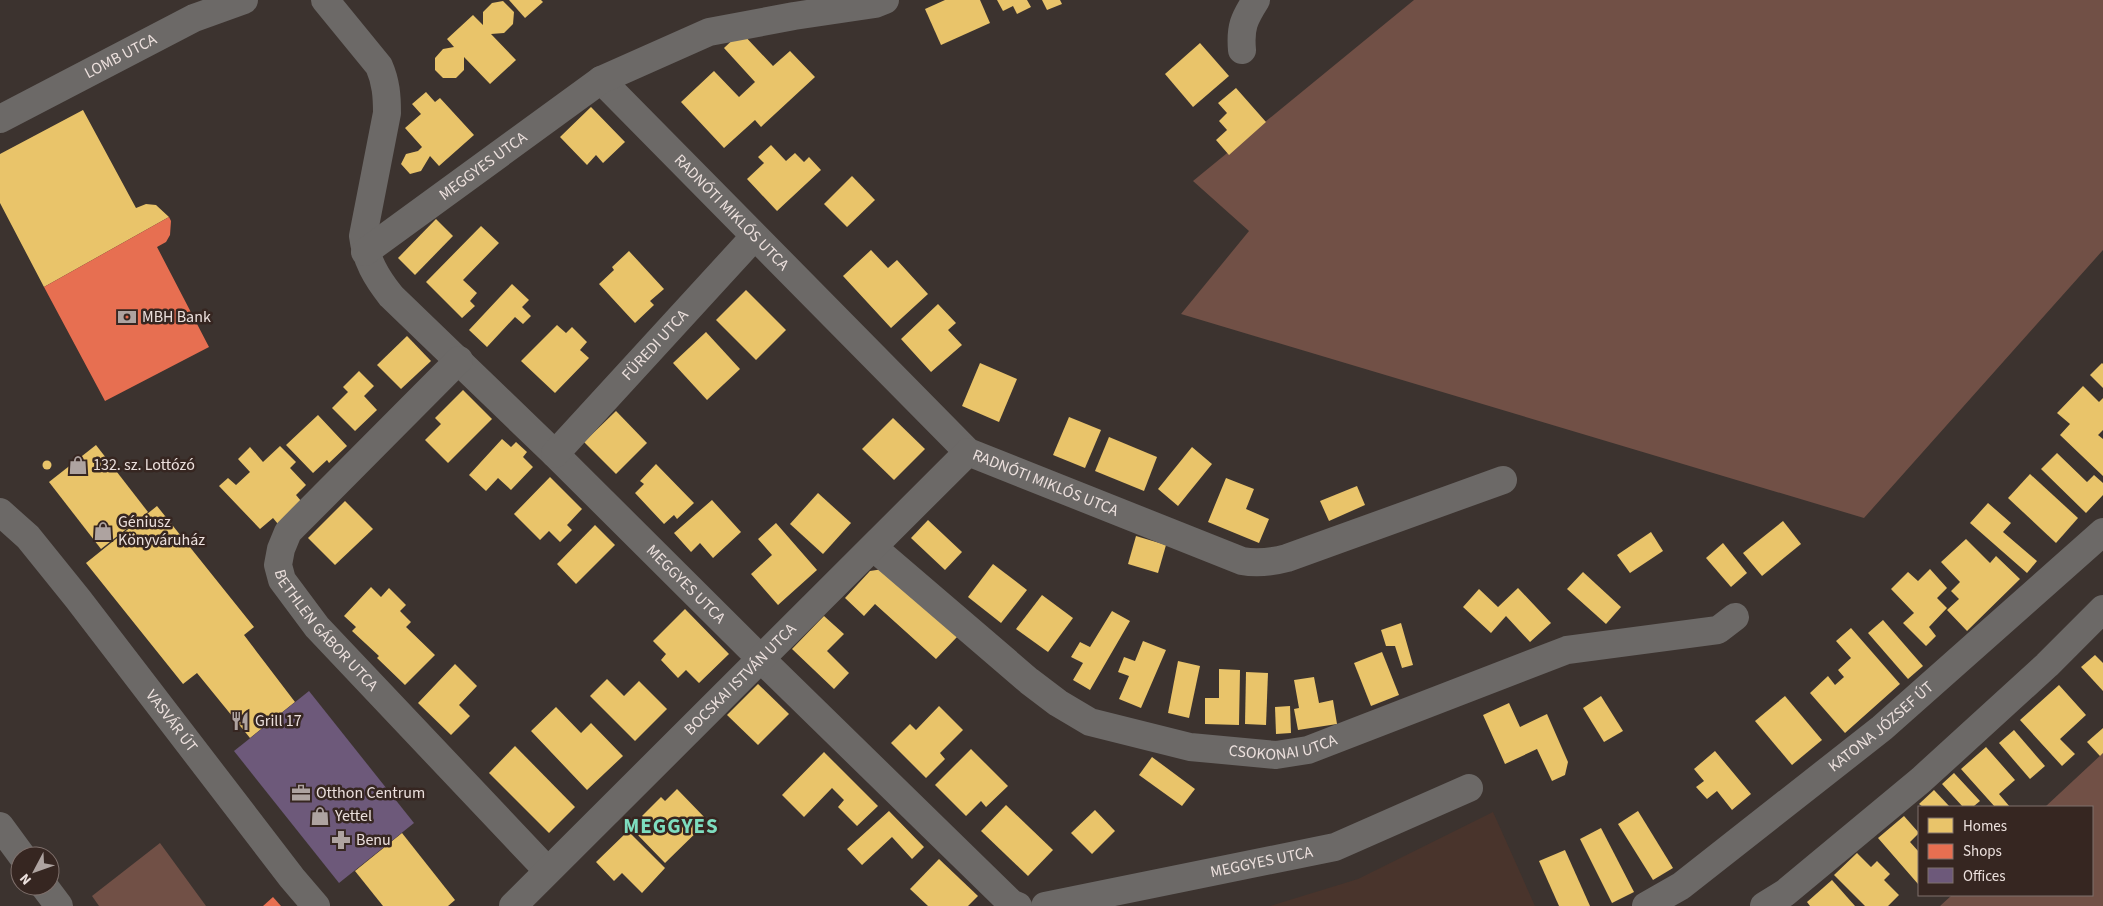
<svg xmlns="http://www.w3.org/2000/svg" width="2103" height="906" font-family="'Source Sans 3',sans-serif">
	<rect width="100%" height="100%" fill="#3c332f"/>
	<!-- built -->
	<path fill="#49342c" d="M 1493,812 L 1535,906 L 1270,906 L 1358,879 Z"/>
	<!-- green -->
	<g fill="#715046">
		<path d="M 1414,0 L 2103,0 L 2103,250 L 1864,518 L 1181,314 L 1249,231 L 1193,181 Z"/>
		<path d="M 2103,753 L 2103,906 L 1940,906 L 1952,895 L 2092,895 L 2092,807 L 2045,807 Z"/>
		<path d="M 160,843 L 206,906 L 99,906 L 92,896 Z"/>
	</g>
	<!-- homes -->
	<g fill="#e9c46a">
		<path d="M 509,0 L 541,0 L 543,2 L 525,18 Z"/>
		<path d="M 945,0 L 980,0 L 990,23 L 941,45 L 925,9 Z"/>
		<path d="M 997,0 L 1027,0 L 1031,7 L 1017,14 L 1013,6 L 1003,11 Z"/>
		<path d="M 1042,0 L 1060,0 L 1062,4 L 1047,10 Z"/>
		<path d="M 503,1 L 514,12 L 513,24 L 504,33 L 491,34 L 516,60 L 490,84 L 464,57 L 464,70 L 456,78 L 443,78 L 435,70 L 435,58 L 443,49 L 454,47 L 447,39 L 473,15 L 483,25 L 483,12 L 492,3 Z"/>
		<path d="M 741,32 L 773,66 L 790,51 L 815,77 L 761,127 L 755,120 L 724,148 L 681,102 L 714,71 L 739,97 L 755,82 L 724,48 Z"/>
		<path d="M 1200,43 L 1229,76 L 1193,107 L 1165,74 Z"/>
		<path d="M 1236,88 L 1266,122 L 1229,155 L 1216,140 L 1227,130 L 1219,121 L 1227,113 L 1218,103 Z"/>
		<path d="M 426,92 L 435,102 L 440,98 L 474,135 L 439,166 L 430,156 L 421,171 L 410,174 L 401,164 L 406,154 L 418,151 L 422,147 L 405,128 L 421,114 L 412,104 Z"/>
		<path d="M 591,107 L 625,142 L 603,163 L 596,155 L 587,165 L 560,137 Z"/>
		<path d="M 83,110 L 136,208 L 146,204 L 156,205 L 169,217 L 44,287 L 0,203 L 0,154 Z"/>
		<path d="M 771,145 L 786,161 L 795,153 L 804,162 L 809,157 L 821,170 L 777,211 L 747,179 L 764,163 L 758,157 Z"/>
		<path d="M 852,176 L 875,200 L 847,227 L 824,204 Z"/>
		<path d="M 436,219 L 453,236 L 415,275 L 398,258 Z"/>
		<path d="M 481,226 L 499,243 L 463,280 L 477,293 L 470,301 L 475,306 L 462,318 L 426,282 Z"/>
		<path d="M 871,250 L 888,268 L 897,260 L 928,294 L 891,328 L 843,276 Z"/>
		<path d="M 629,251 L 664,289 L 650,301 L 654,305 L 635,323 L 599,284 L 614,270 L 612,267 Z"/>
		<path d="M 512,284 L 529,300 L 522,307 L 531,316 L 523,324 L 515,317 L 487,347 L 469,330 Z"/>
		<path d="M 746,290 L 786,330 L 756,360 L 716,320 Z"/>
		<path d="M 938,304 L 956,323 L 948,330 L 962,345 L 931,372 L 901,339 Z"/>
		<path d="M 557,325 L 566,333 L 572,327 L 587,342 L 580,350 L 589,358 L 555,393 L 521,361 Z"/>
		<path d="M 706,332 L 740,369 L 707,400 L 673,363 Z"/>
		<path d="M 407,336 L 431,361 L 401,389 L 377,365 Z"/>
		<path d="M 980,363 L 1017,379 L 999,422 L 962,406 Z"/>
		<path d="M 2102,363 L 2103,364 L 2103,388 L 2090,375 Z"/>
		<path d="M 359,371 L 374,386 L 364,396 L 377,410 L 355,431 L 332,408 L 348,392 L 343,387 Z"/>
		<path d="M 2083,386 L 2099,402 L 2103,398 L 2103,430 L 2098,435 L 2103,439 L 2103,476 L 2060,435 L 2070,424 L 2057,413 Z"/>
		<path d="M 463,390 L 492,419 L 448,463 L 425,440 L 441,424 L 435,418 Z"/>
		<path d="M 616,411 L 647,443 L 616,474 L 584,442 Z"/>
		<path d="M 318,415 L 347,446 L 329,463 L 327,460 L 313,473 L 286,445 Z"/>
		<path d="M 1069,417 L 1101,430 L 1085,468 L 1053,455 Z"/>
		<path d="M 893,418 L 925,449 L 894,480 L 862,449 Z"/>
		<path d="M 1109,437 L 1157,457 L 1144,491 L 1095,471 Z"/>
		<path d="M 502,439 L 511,447 L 516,442 L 527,452 L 523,457 L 533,467 L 511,490 L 498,478 L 486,491 L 469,475 Z"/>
		<path d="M 96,445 L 148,512 L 101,549 L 49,482 Z"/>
		<path d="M 280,446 L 296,462 L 290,468 L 306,485 L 296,495 L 301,501 L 278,524 L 273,518 L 260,529 L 219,486 L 228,478 L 236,485 L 250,472 L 238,459 L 250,447 L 263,462 Z"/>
		<path d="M 1192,447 L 1212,464 L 1178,506 L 1158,489 Z"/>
		<path d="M 2057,453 L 2087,482 L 2094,475 L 2103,483 L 2103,495 L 2086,513 L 2041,469 Z"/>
		<circle cx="47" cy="465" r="4.5"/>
		<path d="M 656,464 L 694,503 L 677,519 L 674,515 L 664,524 L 635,493 L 644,484 L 640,481 Z"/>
		<path d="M 2030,474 L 2078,518 L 2056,543 L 2008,498 Z"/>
		<path d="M 550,477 L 582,509 L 567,525 L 572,530 L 560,542 L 549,531 L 540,540 L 514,514 Z"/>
		<path d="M 1226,478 L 1254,489 L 1246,509 L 1269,519 L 1259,543 L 1208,522 Z"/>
		<path d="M 1357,486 L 1365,505 L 1329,521 L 1320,501 Z"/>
		<path d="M 818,493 L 851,523 L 823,554 L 790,524 Z"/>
		<path d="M 712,500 L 741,532 L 713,558 L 700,543 L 691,552 L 674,533 Z"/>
		<path d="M 345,501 L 373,529 L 335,565 L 308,538 Z"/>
		<path d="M 1988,503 L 2011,523 L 2003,532 L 2037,561 L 2027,573 L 1970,523 Z"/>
		<path d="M 157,506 L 254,627 L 244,635 L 295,702 L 250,738 L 197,673 L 183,684 L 86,563 Z"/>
		<path d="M 928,520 L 962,552 L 945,570 L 911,538 Z"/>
		<path d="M 1783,521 L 1801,544 L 1762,576 L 1743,553 Z"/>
		<path d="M 776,523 L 817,570 L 778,605 L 751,574 L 772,555 L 758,539 Z"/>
		<path d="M 595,525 L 615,545 L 576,584 L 557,564 Z"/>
		<path d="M 1651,532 L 1663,551 L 1630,573 L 1617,555 Z"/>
		<path d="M 1136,536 L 1166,545 L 1158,573 L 1128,564 Z"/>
		<path d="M 1966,539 L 1990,563 L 1996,556 L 2020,579 L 1967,631 L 1947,610 L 1959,599 L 1951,591 L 1960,582 L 1941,562 Z"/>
		<path d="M 1723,543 L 1747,573 L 1731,587 L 1706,558 Z"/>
		<path d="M 993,564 L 1027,590 L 1001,623 L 968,597 Z"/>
		<path d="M 883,569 L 957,637 L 936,659 L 875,604 L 864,616 L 845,598 L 870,571 Z"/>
		<path d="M 1930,569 L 1947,588 L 1937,598 L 1947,608 L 1929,627 L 1936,636 L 1926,646 L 1903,623 L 1914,613 L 1891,589 L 1908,572 L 1918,581 Z"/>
		<path d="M 1583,572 L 1621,607 L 1606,624 L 1567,589 Z"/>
		<path d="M 371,587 L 381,597 L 389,588 L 406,605 L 400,611 L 411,622 L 406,627 L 435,655 L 405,685 L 377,658 L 379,656 L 352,631 L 356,627 L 344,616 Z"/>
		<path d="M 1518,588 L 1551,623 L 1530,642 L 1506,616 L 1491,633 L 1463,607 L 1479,589 L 1498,607 Z"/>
		<path d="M 1042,595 L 1073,618 L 1048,652 L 1016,629 Z"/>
		<path d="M 685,609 L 729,654 L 699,683 L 686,670 L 678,678 L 661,660 L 666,654 L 653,641 Z"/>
		<path d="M 1112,611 L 1130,621 L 1090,690 L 1073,680 L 1083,663 L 1071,657 L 1080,642 L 1090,647 Z"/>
		<path d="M 824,616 L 844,634 L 827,651 L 849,673 L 834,689 L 792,649 Z"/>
		<path d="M 1883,620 L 1923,666 L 1908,679 L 1868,633 Z"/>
		<path d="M 1401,623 L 1413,665 L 1402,668 L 1395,646 L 1386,646 L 1381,630 Z"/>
		<path d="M 1851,628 L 1900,684 L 1845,733 L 1810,693 L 1828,676 L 1835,685 L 1844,677 L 1838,670 L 1851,658 L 1836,641 Z"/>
		<path d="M 1143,641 L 1166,650 L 1141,708 L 1119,699 L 1129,676 L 1118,672 L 1124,657 L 1135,661 Z"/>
		<path d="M 1382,652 L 1399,695 L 1371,706 L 1354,663 Z"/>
		<path d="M 2095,655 L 2103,663 L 2103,691 L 2081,667 Z"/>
		<path d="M 1178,661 L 1200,666 L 1189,718 L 1168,713 Z"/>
		<path d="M 455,664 L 477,686 L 459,705 L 470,716 L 451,735 L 418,703 Z"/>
		<path d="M 1219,669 L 1240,670 L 1239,725 L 1205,724 L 1205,698 L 1219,698 Z"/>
		<path d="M 1246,672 L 1268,673 L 1266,725 L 1245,724 Z"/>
		<path d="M 1314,677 L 1319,703 L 1333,700 L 1337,724 L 1298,730 L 1294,709 L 1299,708 L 1294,680 Z"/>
		<path d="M 607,679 L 624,696 L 639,681 L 667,709 L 635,741 L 590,696 Z"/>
		<path d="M 758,684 L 789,714 L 758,745 L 727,715 Z"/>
		<path d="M 2059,685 L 2086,715 L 2060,739 L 2075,754 L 2062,766 L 2020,720 Z"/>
		<path d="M 1601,696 L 1623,731 L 1604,742 L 1583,708 Z"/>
		<path d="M 1785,696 L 1822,740 L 1792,765 L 1755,721 Z"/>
		<path d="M 1509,703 L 1520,727 L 1547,714 L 1568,762 L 1565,775 L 1552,781 L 1537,749 L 1505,764 L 1483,715 Z"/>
		<path d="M 939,706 L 963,730 L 940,753 L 945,759 L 926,778 L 891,743 L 910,724 L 916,730 Z"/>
		<path d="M 1290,706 L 1291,733 L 1276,734 L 1275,707 Z"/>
		<path d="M 556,707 L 581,733 L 591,723 L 623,756 L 587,790 L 531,731 Z"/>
		<path d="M 2103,728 L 2103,753 L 2100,756 L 2087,742 Z"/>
		<path d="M 2014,730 L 2045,766 L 2030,779 L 1999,743 Z"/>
		<path d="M 515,746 L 575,807 L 549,833 L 489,773 Z"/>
		<path d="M 1986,747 L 2015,780 L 1999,794 L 2010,807 L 1995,807 L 1961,769 Z"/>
		<path d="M 971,749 L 1008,786 L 986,807 L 981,801 L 966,816 L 935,785 Z"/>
		<path d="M 1715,751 L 1751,794 L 1732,810 L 1717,791 L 1707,799 L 1696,787 L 1704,781 L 1694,769 Z"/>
		<path d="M 824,752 L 878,806 L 857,826 L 838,807 L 844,800 L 832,788 L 804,817 L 782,795 Z"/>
		<path d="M 1152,757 L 1195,789 L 1182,806 L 1139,775 Z"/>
		<path d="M 1954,773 L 1980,801 L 1974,806 L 1975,807 L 1963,807 L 1942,784 Z"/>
		<path d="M 677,789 L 708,821 L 665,863 L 633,830 L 645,819 L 642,816 L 661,797 L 665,801 Z"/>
		<path d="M 1934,790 L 1950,807 L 1923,807 L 1919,804 Z"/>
		<path d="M 1006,805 L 1053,850 L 1028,876 L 981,831 Z"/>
		<path d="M 1095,810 L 1115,831 L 1092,854 L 1071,833 Z"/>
		<path d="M 889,811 L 924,847 L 912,859 L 892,837 L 862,865 L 847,849 Z"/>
		<path d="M 1638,811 L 1673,868 L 1653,880 L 1618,824 Z"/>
		<path d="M 1904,816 L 1919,833 L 1910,842 L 1919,852 L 1918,884 L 1878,838 Z"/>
		<path d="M 1601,828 L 1634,892 L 1612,903 L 1580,839 Z"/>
		<path d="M 628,831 L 665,868 L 642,893 L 622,873 L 614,881 L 596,862 Z"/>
		<path d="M 402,833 L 455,900 L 448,906 L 383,906 L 355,871 Z"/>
		<path d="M 1565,850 L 1590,906 L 1559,906 L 1539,861 Z"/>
		<path d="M 1857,853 L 1871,867 L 1877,861 L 1890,874 L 1884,880 L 1899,895 L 1888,906 L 1865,906 L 1834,875 Z"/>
		<path d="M 939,859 L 978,896 L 968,906 L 928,906 L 910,889 Z"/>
		<path d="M 1832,880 L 1855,906 L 1810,906 L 1807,902 Z"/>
	</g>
	<!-- shops -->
	<g fill="#e76f51">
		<path d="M 169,217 L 171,221 L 170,235 L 166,242 L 157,247 L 209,347 L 105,401 L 44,287 Z"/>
		<path d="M 273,897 L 281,906 L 263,906 Z"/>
	</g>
	<!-- offices -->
	<path fill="#6d597a" d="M 309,691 L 414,823 L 339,883 L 234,751 Z"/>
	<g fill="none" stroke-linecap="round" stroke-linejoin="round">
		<!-- minor -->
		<g stroke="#6c6967" stroke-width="28">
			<path id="s1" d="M 325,0 L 379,66 C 386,82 387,96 387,113 L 363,236 C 366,260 376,277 391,296 L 555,454 L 761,659 L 1011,903 L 1018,906"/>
			<path d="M 1242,50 C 1240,27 1244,19 1256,0"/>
			<path id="s2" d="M 601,80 L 968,452 L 1242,561 C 1258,564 1272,562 1287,558 L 1503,480"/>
			<path id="s3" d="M 0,119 L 194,18 L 244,0"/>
			<path id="s4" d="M 365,252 L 601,80 L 709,32 L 794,16 L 875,4 L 885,0"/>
			<path id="s5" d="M 459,360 L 288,532 L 281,549 L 278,565 L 282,580 L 317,627 L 547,870"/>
			<path id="s6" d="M 555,454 L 754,237"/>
			<path id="s7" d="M 0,512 L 28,537 L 78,599 L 292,878 L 316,906"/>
			<path id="s8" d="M 874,548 L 1029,681 L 1058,703 L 1090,722 L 1190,747 L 1276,755 L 1308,750 L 1567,650 L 1718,630 L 1735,617"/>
			<path d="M 0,826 L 22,856"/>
			<path d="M 44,886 L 59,906"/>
			<path id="s9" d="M 513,906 L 968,452"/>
			<path id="s10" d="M 1045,906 L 1335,847 L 1469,788"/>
			<path id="s11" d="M 1646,906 L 1681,886 L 1882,728 L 2103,532"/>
			<path d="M 1764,906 L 1785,893 L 1921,780 L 2047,665 L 2103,609"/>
		</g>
	</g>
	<!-- icons -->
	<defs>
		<g id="bank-bare" transform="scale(1.5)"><path d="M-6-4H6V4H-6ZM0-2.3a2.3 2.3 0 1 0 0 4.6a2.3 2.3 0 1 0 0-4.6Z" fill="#aea3a0" stroke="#362621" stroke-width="2.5" paint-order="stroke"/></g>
		<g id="shop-bare" transform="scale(1.5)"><path d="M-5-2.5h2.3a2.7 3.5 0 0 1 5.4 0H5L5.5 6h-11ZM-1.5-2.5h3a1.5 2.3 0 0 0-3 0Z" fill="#aea3a0" stroke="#362621" stroke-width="2.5" paint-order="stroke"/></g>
		<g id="restaurant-bare" transform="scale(1.5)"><path d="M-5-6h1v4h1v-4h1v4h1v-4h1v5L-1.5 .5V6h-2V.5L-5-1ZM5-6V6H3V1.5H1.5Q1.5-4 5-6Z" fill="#aea3a0" stroke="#362621" stroke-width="2.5" paint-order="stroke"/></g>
		<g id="office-bare" transform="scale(1.5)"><path d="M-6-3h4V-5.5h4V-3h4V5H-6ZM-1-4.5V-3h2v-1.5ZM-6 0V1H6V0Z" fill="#aea3a0" stroke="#362621" stroke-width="2.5" paint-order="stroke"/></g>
		<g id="pharmacy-bare" transform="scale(1.5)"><path d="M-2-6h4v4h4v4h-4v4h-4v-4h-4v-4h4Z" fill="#aea3a0" stroke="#362621" stroke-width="2.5" paint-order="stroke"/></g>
	</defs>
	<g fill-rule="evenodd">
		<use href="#bank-bare" x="127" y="317"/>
		<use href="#shop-bare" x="78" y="465"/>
		<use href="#shop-bare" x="103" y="531"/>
		<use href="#restaurant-bare" x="240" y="721"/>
		<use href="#office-bare" x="301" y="793"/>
		<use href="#shop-bare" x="320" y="816"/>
		<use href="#pharmacy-bare" x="341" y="840"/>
	</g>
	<g text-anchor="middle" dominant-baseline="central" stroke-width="5" stroke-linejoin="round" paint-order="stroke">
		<!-- street labels -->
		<g font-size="16" fill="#ece0dd" stroke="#362621">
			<text stroke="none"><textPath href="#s3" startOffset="136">LOMB UTCA</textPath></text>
			<text stroke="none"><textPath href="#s4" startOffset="146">MEGGYES UTCA</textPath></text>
			<text stroke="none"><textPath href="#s2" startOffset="186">RADNÓTI MIKLÓS UTCA</textPath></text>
			<text stroke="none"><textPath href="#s6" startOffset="148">FÜREDI UTCA</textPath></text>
			<text stroke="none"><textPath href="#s2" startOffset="606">RADNÓTI MIKLÓS UTCA</textPath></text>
			<text stroke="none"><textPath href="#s1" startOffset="738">MEGGYES UTCA</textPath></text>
			<text stroke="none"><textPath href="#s5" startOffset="359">BETHLEN GÁBOR UTCA</textPath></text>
			<text stroke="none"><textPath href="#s9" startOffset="321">BOCSKAI ISTVÁN UTCA</textPath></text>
			<text stroke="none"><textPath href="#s7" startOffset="271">VASVÁR ÚT</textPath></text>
			<text stroke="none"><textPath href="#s11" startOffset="296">KATONA JÓZSEF ÚT</textPath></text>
			<text stroke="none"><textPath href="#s8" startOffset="475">CSOKONAI UTCA</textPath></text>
			<text stroke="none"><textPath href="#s10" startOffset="221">MEGGYES UTCA</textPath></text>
		</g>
		<!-- poi labels -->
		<g font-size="16" fill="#ece0dd" stroke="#362621" text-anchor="start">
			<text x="142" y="317">MBH Bank</text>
			<text x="93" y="465">132. sz. Lottózó</text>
			<text x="118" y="522">Géniusz<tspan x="118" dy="18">Könyváruház</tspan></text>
			<text x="255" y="721">Grill 17</text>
			<text x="316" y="793">Otthon Centrum</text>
			<text x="335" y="816">Yettel</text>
			<text x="356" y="840">Benu</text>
		</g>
		<!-- district labels -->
		<g font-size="21" font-weight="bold" letter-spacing="1" fill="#7eddbf" stroke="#362621">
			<text x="671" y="826">MEGGYES</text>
		</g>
	</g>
	<!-- legend -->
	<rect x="1918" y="806" width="175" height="90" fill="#362621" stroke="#7f706c"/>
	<rect x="1928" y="818" width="25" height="15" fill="#e9c46a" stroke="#7f706c"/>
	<text x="1963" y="831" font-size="15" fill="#ece0dd">Homes</text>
	<rect x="1928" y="844" width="25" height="15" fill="#e76f51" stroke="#7f706c"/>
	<text x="1963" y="856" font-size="15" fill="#ece0dd">Shops</text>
	<rect x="1928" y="868" width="25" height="15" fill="#6d597a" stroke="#7f706c"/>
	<text x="1963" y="881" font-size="15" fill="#ece0dd">Offices</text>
	<!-- north arrow -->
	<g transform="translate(35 871) rotate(229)"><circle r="24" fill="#362621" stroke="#7f706c"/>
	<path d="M0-4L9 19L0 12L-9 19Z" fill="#aea3a0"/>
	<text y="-8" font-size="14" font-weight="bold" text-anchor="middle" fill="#ece0dd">N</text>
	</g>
</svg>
